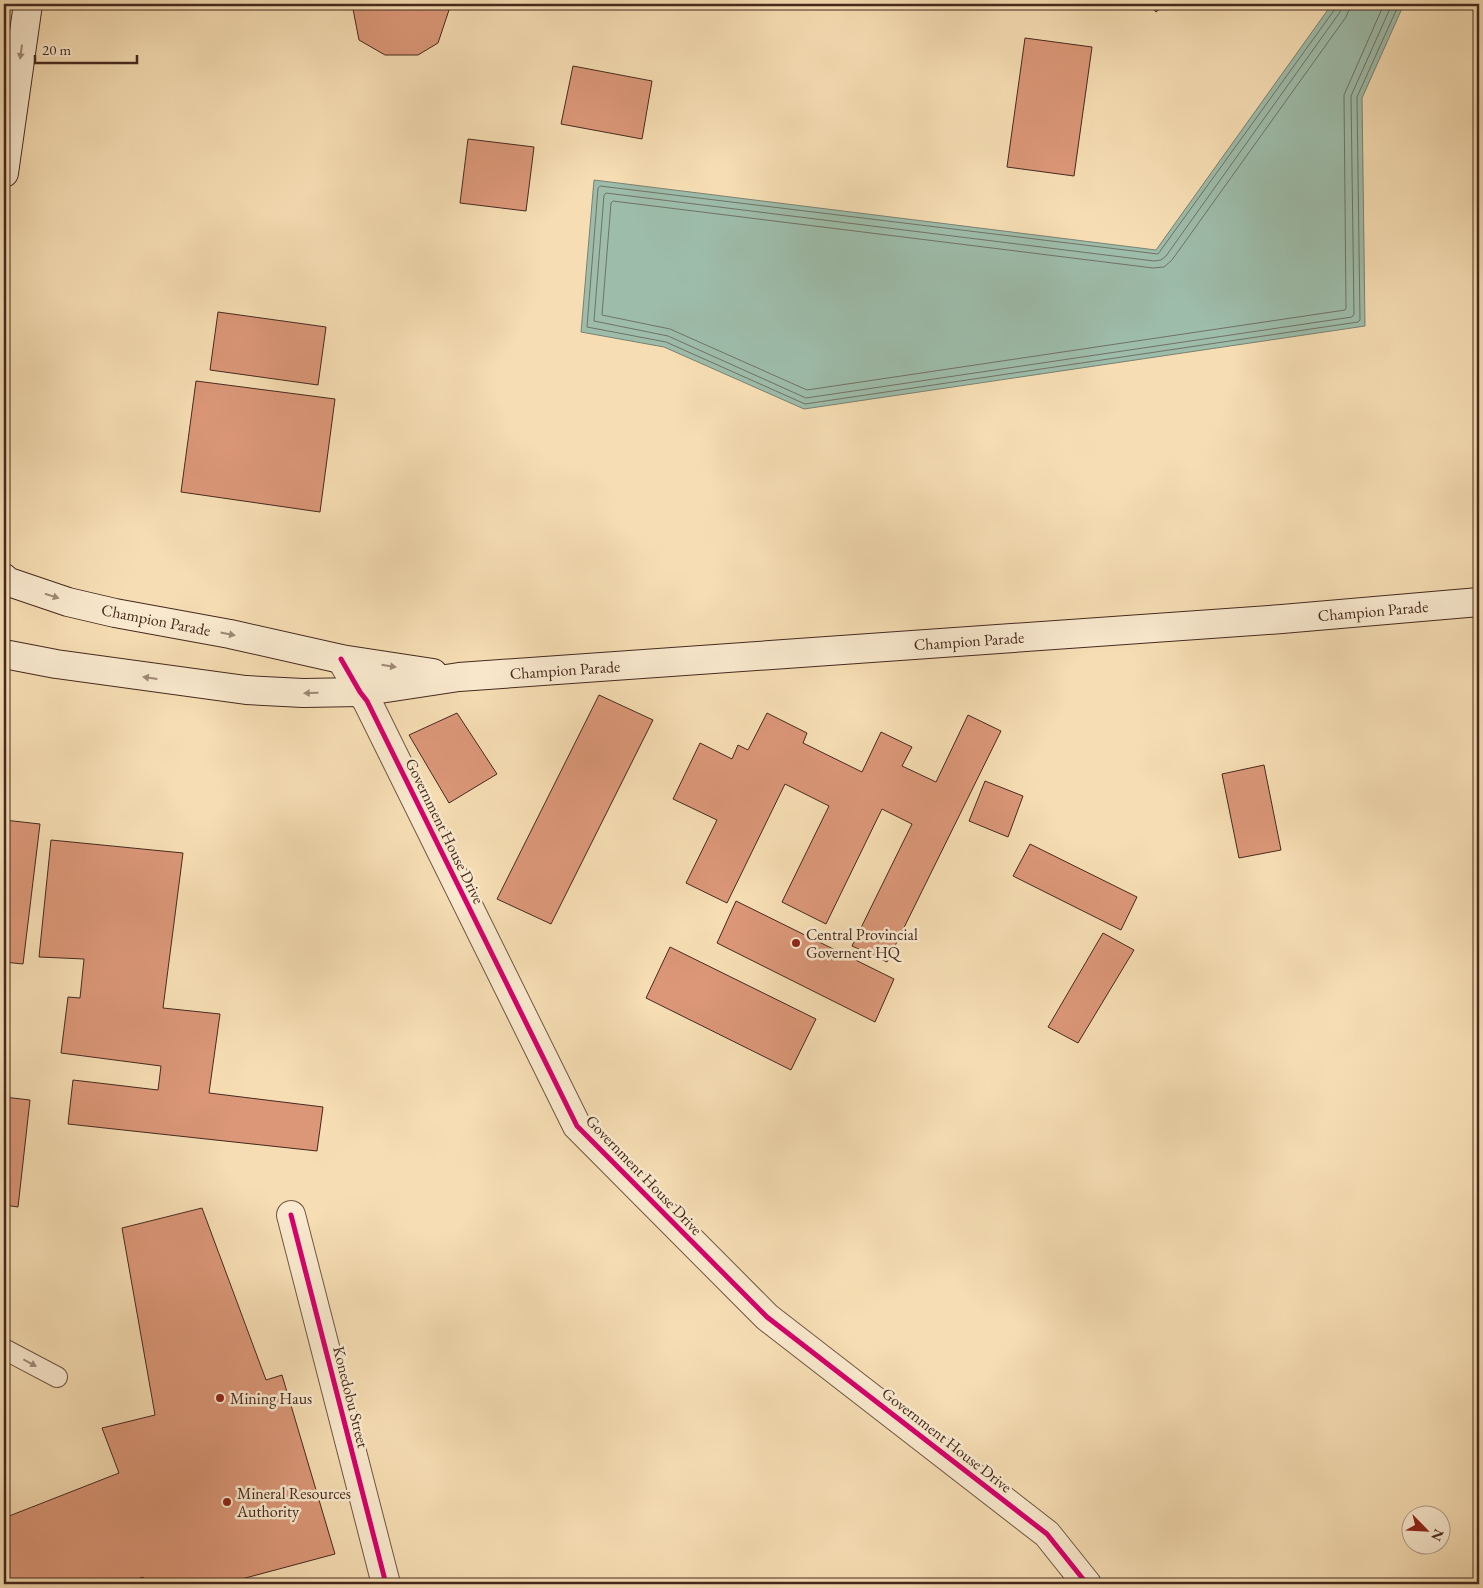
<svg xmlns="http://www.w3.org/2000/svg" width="1483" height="1588" font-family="'EB Garamond',serif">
	<rect width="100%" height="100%" fill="#f6ddb3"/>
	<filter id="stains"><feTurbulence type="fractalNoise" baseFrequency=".004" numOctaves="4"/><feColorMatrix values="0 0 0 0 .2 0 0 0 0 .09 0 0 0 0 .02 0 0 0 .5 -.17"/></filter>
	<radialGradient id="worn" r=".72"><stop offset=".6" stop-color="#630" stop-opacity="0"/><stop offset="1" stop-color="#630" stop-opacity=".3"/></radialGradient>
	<!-- water -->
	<path fill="#9dbcaa" stroke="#7a8172" d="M 1332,4 L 1404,4 L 1362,98 L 1365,326 L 804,409 L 664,347 L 581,332 L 594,180 L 1156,250 Z"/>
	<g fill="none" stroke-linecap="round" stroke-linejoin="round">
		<!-- shore -->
		<g stroke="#717264" stroke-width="1">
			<path d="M 1336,4 L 1335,9 L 1158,254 L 600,186 L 598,188 L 587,327 L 666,342 L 805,404 L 1358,322 L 1360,320 L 1357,97 L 1399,4"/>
			<path d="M 1342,4 L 1340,12 L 1166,256 L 1161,260 L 1154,261 L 606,193 L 604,195 L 594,321 L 668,336 L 806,398 L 1352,317 L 1354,314 L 1351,96 L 1392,4"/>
			<path d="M 1349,4 L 1349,10 L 1346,17 L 1172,260 L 1164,267 L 1153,268 L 613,201 L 611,203 L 602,315 L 670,329 L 807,390 L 1345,310 L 1346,308 L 1344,95 L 1384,4"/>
		</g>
	</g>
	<!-- building -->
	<g fill="#db9778" stroke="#45291e">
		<path d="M 352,4 L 451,4 L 438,43 L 418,55 L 385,55 L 359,40 Z"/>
		<path d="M 1149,4 L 1166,4 L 1156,12 Z"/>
		<path d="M 1025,38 L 1092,47 L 1074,176 L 1007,167 Z"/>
		<path d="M 573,66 L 652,81 L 642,139 L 561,124 Z"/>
		<path d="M 468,139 L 534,147 L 526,211 L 460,203 Z"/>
		<path d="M 218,312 L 326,327 L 318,385 L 210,370 Z"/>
		<path d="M 196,381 L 335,399 L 320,512 L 181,492 Z"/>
		<path d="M 599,695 L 653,720 L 551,924 L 497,899 Z"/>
		<path d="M 457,713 L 497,774 L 449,803 L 409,735 Z"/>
		<path d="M 767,713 L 807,733 L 803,743 L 862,772 L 881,732 L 912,747 L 902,766 L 936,782 L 968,715 L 1001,731 L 887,962 L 852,946 L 912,824 L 882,809 L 826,924 L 782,902 L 829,806 L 785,784 L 727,903 L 686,883 L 717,820 L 673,799 L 700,743 L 732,759 L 738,745 L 748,750 Z"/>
		<path d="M 1264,765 L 1281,850 L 1239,858 L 1222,774 Z"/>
		<path d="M 985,781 L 1023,796 L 1008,837 L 969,821 Z"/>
		<path d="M 4,820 L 40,824 L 23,964 L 4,962 Z"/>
		<path d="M 51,840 L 183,853 L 163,1008 L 220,1014 L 209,1093 L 323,1107 L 317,1151 L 68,1124 L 73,1080 L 158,1090 L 161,1066 L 61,1053 L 68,997 L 80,998 L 84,959 L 39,957 Z"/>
		<path d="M 1030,844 L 1137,897 L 1121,930 L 1013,876 Z"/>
		<path d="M 736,901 L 894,979 L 875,1022 L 717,943 Z"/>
		<path d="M 1103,933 L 1134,950 L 1078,1043 L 1048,1027 Z"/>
		<path d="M 670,947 L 816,1019 L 791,1070 L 646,998 Z"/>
		<path d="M 4,1097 L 30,1100 L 18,1207 L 4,1205 Z"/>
		<path d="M 202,1208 L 266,1380 L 282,1375 L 335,1554 L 223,1584 L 145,1584 L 143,1577 L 122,1584 L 4,1584 L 4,1518 L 119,1473 L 102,1428 L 155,1415 L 122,1228 Z"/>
	</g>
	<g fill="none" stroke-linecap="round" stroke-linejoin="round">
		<!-- lane casing -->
		<g stroke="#715643" stroke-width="22">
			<path id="lane" d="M 4,1349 L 57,1377"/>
		</g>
		<!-- street casing -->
		<g stroke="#715643" stroke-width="30">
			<g id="street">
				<path d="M 341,659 L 360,692 L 367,701 L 577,1126 L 767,1317 L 1047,1534 L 1087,1584"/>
				<path d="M 291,1215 L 386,1584"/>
			</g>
		</g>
		<!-- secondary casing -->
		<g stroke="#45291e" stroke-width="30">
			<g id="secondary">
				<path d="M 4,173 L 28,4"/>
				<path d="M 4,578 L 6,581 L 68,602 L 115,613 L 230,634 L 341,659 L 433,673"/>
				<path d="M 4,654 L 56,664 L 246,690 L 303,693 L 360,692 L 459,677 L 1282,619 L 1479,602"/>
			</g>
		</g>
		<!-- lane -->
		<use href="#lane" stroke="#f9e9ce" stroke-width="20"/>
		<!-- street -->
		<use href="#street" stroke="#f9e9ce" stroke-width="28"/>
		<!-- secondary -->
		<use href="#secondary" stroke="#f9e9ce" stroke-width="28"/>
		<!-- cycleway casing -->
		<g stroke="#f9e9ce" stroke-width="8">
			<g id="cycleway">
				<path d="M 341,659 L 360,692 L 367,701 L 577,1126 L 767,1317 L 1047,1534 L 1087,1584"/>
				<path d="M 291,1215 L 386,1584"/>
			</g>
		</g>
		<!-- cycleway -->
		<use href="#cycleway" stroke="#d6006c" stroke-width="5"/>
	</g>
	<!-- one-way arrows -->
	<defs><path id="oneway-solid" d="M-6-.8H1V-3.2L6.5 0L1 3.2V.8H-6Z" transform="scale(1.25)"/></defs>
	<g fill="#9f8976">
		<use href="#oneway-solid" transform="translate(21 52) rotate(98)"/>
		<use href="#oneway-solid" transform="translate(52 596) rotate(18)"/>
		<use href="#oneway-solid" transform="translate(228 634) rotate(11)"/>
		<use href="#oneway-solid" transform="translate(389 666) rotate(9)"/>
		<use href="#oneway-solid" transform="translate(150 678) rotate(-172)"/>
		<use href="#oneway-solid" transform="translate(311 693) rotate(179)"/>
		<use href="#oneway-solid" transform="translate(30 1363) rotate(28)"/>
	</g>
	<!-- markers -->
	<g fill="#8f2418" stroke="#f9e9ce" stroke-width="2">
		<circle cx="796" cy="943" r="5"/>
		<circle cx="220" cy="1398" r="5"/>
		<circle cx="227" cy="1502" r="5"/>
	</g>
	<g text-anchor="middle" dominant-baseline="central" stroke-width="5" stroke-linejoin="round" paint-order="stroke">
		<!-- street labels -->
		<g font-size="16" fill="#45291e" stroke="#f9e9ce">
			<text transform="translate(1373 611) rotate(-5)">Champion Parade</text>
			<text transform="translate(156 620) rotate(11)">Champion Parade</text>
			<text transform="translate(969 641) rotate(-4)">Champion Parade</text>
			<text transform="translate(565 670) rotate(-4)">Champion Parade</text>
			<text transform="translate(445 831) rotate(64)">Government House Drive</text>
			<text transform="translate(644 1175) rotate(46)">Government House Drive</text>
			<text transform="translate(351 1397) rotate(76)">Konedobu Street</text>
			<text transform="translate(947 1440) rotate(38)">Government House Drive</text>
		</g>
		<!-- poi labels -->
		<g font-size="16" fill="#45291e" stroke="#f9e9ce" text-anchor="start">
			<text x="806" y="934">Central Provincial<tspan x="806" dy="18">Governent HQ</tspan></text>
			<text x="230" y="1398">Mining Haus</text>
			<text x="237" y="1493">Mineral Resources<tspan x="237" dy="18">Authority</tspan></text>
		</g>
	</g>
	<!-- margin -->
	<rect width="1483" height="1588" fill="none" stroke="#f6ddb3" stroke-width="20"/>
	<rect x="5" y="5" width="1473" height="1578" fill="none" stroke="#45291e" stroke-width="2.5"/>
	<rect x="10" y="10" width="1463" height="1568" fill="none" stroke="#45291e"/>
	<!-- north arrow -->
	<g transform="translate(1426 1530) rotate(114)"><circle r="24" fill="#f9e9ce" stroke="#b19c88"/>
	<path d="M0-4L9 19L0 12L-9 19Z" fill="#8f2418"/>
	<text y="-8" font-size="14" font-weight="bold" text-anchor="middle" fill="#45291e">N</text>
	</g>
	<!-- scale -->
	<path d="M35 55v8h102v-8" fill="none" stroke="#45291e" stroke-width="2.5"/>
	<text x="42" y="55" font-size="15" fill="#45291e" stroke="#f9e9ce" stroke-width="4" paint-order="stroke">20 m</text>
	<rect width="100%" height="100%" filter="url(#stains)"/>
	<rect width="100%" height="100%" fill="url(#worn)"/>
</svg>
